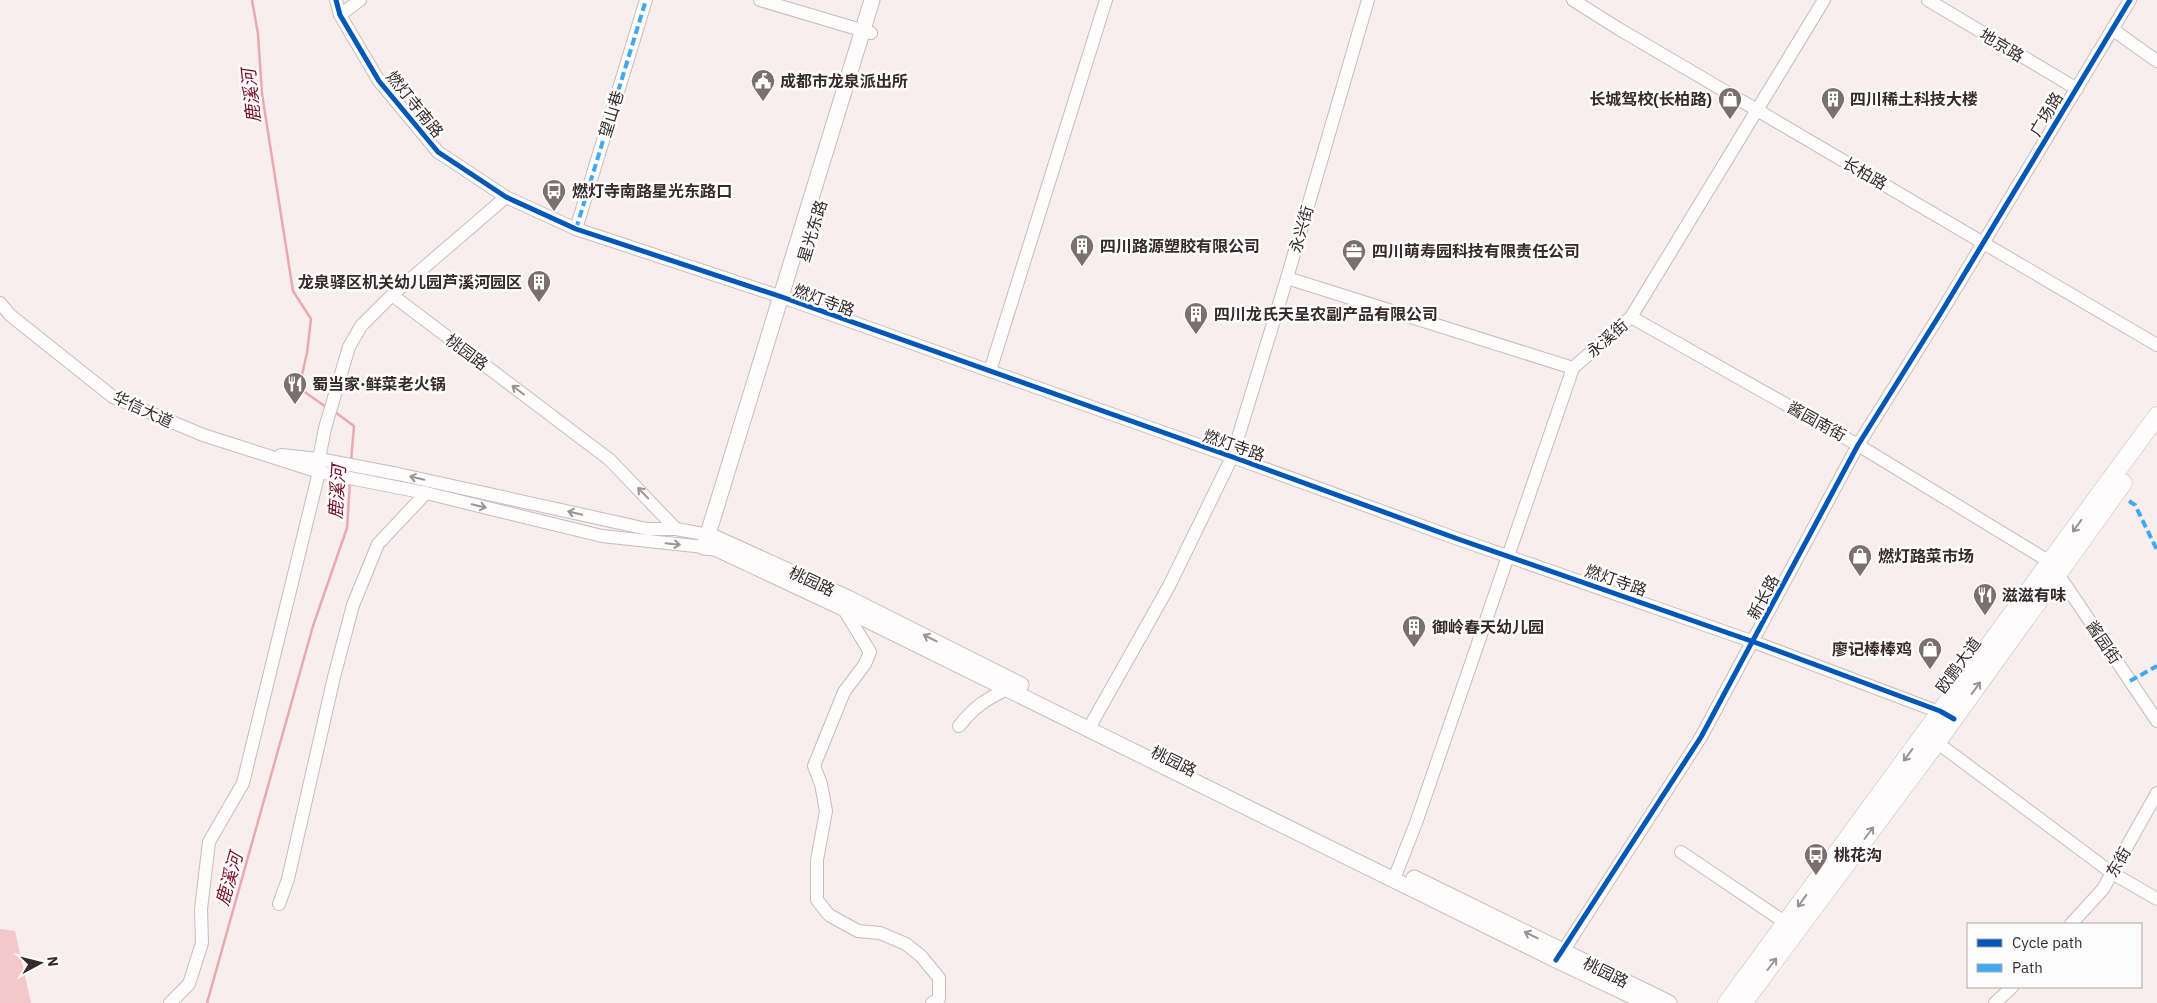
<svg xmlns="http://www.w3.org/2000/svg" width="2157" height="1003" font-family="'IBM Plex Sans','Noto Sans SC',sans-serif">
	<rect width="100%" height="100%" fill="#f9eeee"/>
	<!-- green -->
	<path fill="#f2c8cb" d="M 0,929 L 15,931 L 31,1003 L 0,1003 Z"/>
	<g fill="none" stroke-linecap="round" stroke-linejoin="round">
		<!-- stream -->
		<g stroke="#e9a9af" stroke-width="2.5">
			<path d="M 252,0 L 258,34 L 262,94 L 293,291 L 311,319 L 307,353 L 299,388 L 326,407"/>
			<path d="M 335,412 L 354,426 L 351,462"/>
			<path d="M 207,1003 L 313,626 L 347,528 L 350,482"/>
		</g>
		<!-- minor casing -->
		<g stroke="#c8bcbd" stroke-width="14">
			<g id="minor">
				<path d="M 336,0 L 340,15 L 379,81 L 438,152 L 506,197 L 576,229 L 782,297 L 1241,460 L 1458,539 L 1754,642 L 1947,715"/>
				<path d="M 760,0 L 871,33"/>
				<path d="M 1573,0 L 1619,29 L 2157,345"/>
				<path d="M 1928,0 L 2077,89"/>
				<path d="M 340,15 L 360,0"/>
				<path d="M 2112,29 L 2157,61"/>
				<path d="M 576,229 L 646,0"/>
				<path d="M 1287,278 L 1573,368"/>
				<path d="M 392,295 L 610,460 L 676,529"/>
				<path d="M 0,303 L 10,315 L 113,397 L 203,435 L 319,472 L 426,493 L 602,536 L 704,547"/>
				<path d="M 1631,317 L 1858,445 L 2050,562 L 2157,721"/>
				<path d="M 990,371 L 1106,0"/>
				<path d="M 281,455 L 319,459 L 398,474 L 647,529 L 676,529 L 709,535"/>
				<path d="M 843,608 L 870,652 L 865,664 L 844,692 L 814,766 L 821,784 L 826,811 L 817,860 L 817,900 L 829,915 L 858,931 L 880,933 L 906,944 L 921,956 L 939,978 L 939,999 L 932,1003"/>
				<path d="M 959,726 C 975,706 985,700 1007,689"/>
				<path d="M 1090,731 L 1093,721 L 1169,586 L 1232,457 L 1287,278 L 1368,0"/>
				<path d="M 1931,738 L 2112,873 L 2157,899"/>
				<path d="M 1681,852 L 1786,923"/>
				<path d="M 1394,879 L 1416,823 L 1573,368 L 1631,317 L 1824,0"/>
				<path d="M 279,904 L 288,879 L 334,677 L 353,605 L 378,544 L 426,493"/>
				<path d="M 2071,924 L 2103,889 L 2157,793"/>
				<path d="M 1558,959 L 1701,737 L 1858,445 L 1942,311 L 2130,0"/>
				<path d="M 170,1003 L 189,984 L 202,943 L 201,909 L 209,842 L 243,783 L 319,472 L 319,459 L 325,428 L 349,347 L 361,326 L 392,295 L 506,197"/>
				<path d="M 1995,1003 L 2012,987"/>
			</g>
		</g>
		<!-- major casing -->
		<g stroke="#c8bcbd" stroke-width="17">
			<g id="major">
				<path d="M 872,0 L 704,547 L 715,548 L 843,608 L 1556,960 L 1647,1003"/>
				<path d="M 709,535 L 848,598 L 1021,685"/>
				<path d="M 1414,878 L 1669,1003"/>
			</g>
		</g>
		<!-- highway casing -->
		<g stroke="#c8bcbd" stroke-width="19">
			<g id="highway">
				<path d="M 1727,1003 L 2157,416"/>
				<path d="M 1743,1003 L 1937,742 L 2123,483"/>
			</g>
		</g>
		<!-- minor -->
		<use href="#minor" stroke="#fefcfc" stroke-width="12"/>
		<!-- major -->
		<use href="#major" stroke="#fefcfc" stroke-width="15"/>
		<!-- highway -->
		<use href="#highway" stroke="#fefcfc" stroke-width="18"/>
		<!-- quiet -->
		<g stroke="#3fa9f5" stroke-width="4" stroke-dasharray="8 4" stroke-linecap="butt">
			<path d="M 576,229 L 646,0"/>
			<path d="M 2129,501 L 2135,505 L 2157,550"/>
			<path d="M 2130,681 L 2157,666"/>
		</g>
		<!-- cycleway casing -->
		<g stroke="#fcfcfc" stroke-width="8">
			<g id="cycleway">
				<path d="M 336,0 L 340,15 L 379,81 L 438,152 L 506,197 L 576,229 L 782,297 L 1241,460 L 1458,539 L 1754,642 L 1940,711 L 1954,719"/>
				<path d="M 1556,960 L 1701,737 L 1858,445 L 1942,311 L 2130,0"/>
			</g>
		</g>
		<!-- cycleway -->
		<use href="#cycleway" stroke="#0057b8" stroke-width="5"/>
	</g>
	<!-- one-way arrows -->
	<defs><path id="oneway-shaft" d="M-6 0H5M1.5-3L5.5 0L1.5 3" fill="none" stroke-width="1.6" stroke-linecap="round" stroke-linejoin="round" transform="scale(1.25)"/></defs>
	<g stroke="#9a9394">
		<use href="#oneway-shaft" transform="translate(518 390) rotate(-143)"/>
		<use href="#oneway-shaft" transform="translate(417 478) rotate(-167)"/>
		<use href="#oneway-shaft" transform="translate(643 493) rotate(-134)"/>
		<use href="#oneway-shaft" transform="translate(479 506) rotate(14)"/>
		<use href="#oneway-shaft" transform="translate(575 513) rotate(-167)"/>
		<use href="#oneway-shaft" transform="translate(2077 526) rotate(126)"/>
		<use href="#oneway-shaft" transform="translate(673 544) rotate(6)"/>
		<use href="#oneway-shaft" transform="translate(930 638) rotate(-154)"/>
		<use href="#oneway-shaft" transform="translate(1976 688) rotate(-54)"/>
		<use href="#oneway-shaft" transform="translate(1908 755) rotate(126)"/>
		<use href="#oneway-shaft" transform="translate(1869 833) rotate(-53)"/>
		<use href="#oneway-shaft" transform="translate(1802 901) rotate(126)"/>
		<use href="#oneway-shaft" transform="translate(1531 935) rotate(-154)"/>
		<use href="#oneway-shaft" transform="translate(1772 964) rotate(-53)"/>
	</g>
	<!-- icons -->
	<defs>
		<g id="civic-pin" transform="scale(1.25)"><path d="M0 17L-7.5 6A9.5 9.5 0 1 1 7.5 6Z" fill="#7b6f6f" stroke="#fcfcfc"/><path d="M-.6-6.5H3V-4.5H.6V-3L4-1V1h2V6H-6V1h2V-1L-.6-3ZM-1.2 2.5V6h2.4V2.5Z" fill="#fff"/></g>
		<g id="shop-pin" transform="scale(1.25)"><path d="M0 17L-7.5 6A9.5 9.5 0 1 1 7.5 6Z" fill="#7b6f6f" stroke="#fcfcfc"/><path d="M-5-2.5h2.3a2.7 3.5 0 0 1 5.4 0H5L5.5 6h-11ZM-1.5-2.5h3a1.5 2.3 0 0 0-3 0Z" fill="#fff"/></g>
		<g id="building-pin" transform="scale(1.25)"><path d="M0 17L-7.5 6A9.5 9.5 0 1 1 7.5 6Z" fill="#7b6f6f" stroke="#fcfcfc"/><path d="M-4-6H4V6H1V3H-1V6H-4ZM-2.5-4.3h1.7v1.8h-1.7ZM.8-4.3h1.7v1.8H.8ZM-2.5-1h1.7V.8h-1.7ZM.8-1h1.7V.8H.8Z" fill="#fff"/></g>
		<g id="bus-pin" transform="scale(1.25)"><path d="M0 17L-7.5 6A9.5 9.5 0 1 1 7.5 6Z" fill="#7b6f6f" stroke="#fcfcfc"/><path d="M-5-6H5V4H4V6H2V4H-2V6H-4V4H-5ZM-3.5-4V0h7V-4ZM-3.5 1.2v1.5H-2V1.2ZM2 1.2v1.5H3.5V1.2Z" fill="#fff"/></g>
		<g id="office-pin" transform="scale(1.25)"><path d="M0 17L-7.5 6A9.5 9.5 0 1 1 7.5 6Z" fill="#7b6f6f" stroke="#fcfcfc"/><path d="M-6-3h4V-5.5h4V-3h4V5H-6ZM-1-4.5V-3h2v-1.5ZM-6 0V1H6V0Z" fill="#fff"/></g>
		<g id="restaurant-pin" transform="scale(1.25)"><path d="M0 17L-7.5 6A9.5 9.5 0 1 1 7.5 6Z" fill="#7b6f6f" stroke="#fcfcfc"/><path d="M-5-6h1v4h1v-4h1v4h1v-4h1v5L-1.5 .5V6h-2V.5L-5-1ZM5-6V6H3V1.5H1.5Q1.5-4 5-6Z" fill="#fff"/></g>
	</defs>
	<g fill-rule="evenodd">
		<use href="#civic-pin" x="763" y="81"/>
		<use href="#shop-pin" x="1730" y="99"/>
		<use href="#building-pin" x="1833" y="99"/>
		<use href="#bus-pin" x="554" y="191"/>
		<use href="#building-pin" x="1082" y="246"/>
		<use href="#office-pin" x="1354" y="251"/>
		<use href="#building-pin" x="539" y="282"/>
		<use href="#building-pin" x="1196" y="314"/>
		<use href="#restaurant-pin" x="295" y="384"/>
		<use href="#shop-pin" x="1860" y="556"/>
		<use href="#restaurant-pin" x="1985" y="595"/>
		<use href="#building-pin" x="1414" y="627"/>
		<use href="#shop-pin" x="1930" y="649"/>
		<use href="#bus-pin" x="1816" y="855"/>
	</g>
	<g text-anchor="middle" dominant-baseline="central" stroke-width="5" stroke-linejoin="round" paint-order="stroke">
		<!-- street labels -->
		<g font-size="16" fill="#372a2b" stroke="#fcfcfc">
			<text transform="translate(2002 45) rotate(31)">地京路</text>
			<text transform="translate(415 104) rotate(51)">燃灯寺南路</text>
			<text transform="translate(611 114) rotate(-73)">望山巷</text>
			<text transform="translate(2046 114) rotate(-59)">广场路</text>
			<text transform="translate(1865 173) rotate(30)">长柏路</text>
			<text transform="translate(1301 229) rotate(-74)">永兴街</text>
			<text transform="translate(812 231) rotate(-73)">星光东路</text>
			<text transform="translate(824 300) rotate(20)">燃灯寺路</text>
			<text transform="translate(1607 338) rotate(-41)">永溪街</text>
			<text transform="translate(467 352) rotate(37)">桃园路</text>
			<text transform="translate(143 409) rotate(25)">华信大道</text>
			<text transform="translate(1817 421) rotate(29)">酱园南街</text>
			<text transform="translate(1234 445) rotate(19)">燃灯寺路</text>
			<text transform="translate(1616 580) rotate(19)">燃灯寺路</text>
			<text transform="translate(812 581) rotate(25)">桃园路</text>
			<text transform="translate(1763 597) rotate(-62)">新长路</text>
			<text transform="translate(2104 642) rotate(56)">酱园街</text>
			<text transform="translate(1958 665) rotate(-54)">欧鹏大道</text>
			<text transform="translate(1174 761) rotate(26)">桃园路</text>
			<text transform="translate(2118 862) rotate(-60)">东街</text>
			<text transform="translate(1606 972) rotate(26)">桃园路</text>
		</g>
		<!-- poi labels -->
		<g font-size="16" font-weight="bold" fill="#372a2b" stroke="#fcfcfc" text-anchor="start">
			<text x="780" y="81">成都市龙泉派出所</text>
			<text x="1712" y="99" text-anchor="end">长城驾校(长柏路)</text>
			<text x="1850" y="99">四川稀土科技大楼</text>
			<text x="572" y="191">燃灯寺南路星光东路口</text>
			<text x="1100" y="246">四川路源塑胶有限公司</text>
			<text x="1372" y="251">四川萌寿园科技有限责任公司</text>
			<text x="522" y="282" text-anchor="end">龙泉驿区机关幼儿园芦溪河园区</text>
			<text x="1214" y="314">四川龙氏天呈农副产品有限公司</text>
			<text x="312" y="384">蜀当家·鲜菜老火锅</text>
			<text x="1878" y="556">燃灯路菜市场</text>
			<text x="2002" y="595">滋滋有味</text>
			<text x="1432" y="627">御岭春天幼儿园</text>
			<text x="1912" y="649" text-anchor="end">廖记棒棒鸡</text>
			<text x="1834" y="855">桃花沟</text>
		</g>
		<!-- water labels -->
		<g font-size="18" font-style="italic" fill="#780f2b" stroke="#fcfcfc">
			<text transform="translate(251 96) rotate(-96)">鹿溪河</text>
			<text transform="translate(337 492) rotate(-86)">鹿溪河</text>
			<text transform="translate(229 879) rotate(-74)">鹿溪河</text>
		</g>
	</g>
	<!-- legend -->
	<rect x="1967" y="923" width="175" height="65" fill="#fcfcfc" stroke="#ada8a8"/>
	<rect x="1977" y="939" width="25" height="8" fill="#0057b8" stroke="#ada8a8"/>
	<text x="2012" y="948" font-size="15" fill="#372a2b">Cycle path</text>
	<rect x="1977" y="964" width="25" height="8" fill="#3fa9f5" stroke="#ada8a8"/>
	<text x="2012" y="973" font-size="15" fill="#372a2b">Path</text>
	<!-- north arrow -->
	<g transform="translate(40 963) rotate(83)" stroke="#fcfcfc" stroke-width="4" paint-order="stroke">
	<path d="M0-4L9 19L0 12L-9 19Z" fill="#372a2b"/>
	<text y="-8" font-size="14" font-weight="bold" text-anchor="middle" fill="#372a2b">N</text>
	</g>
</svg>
